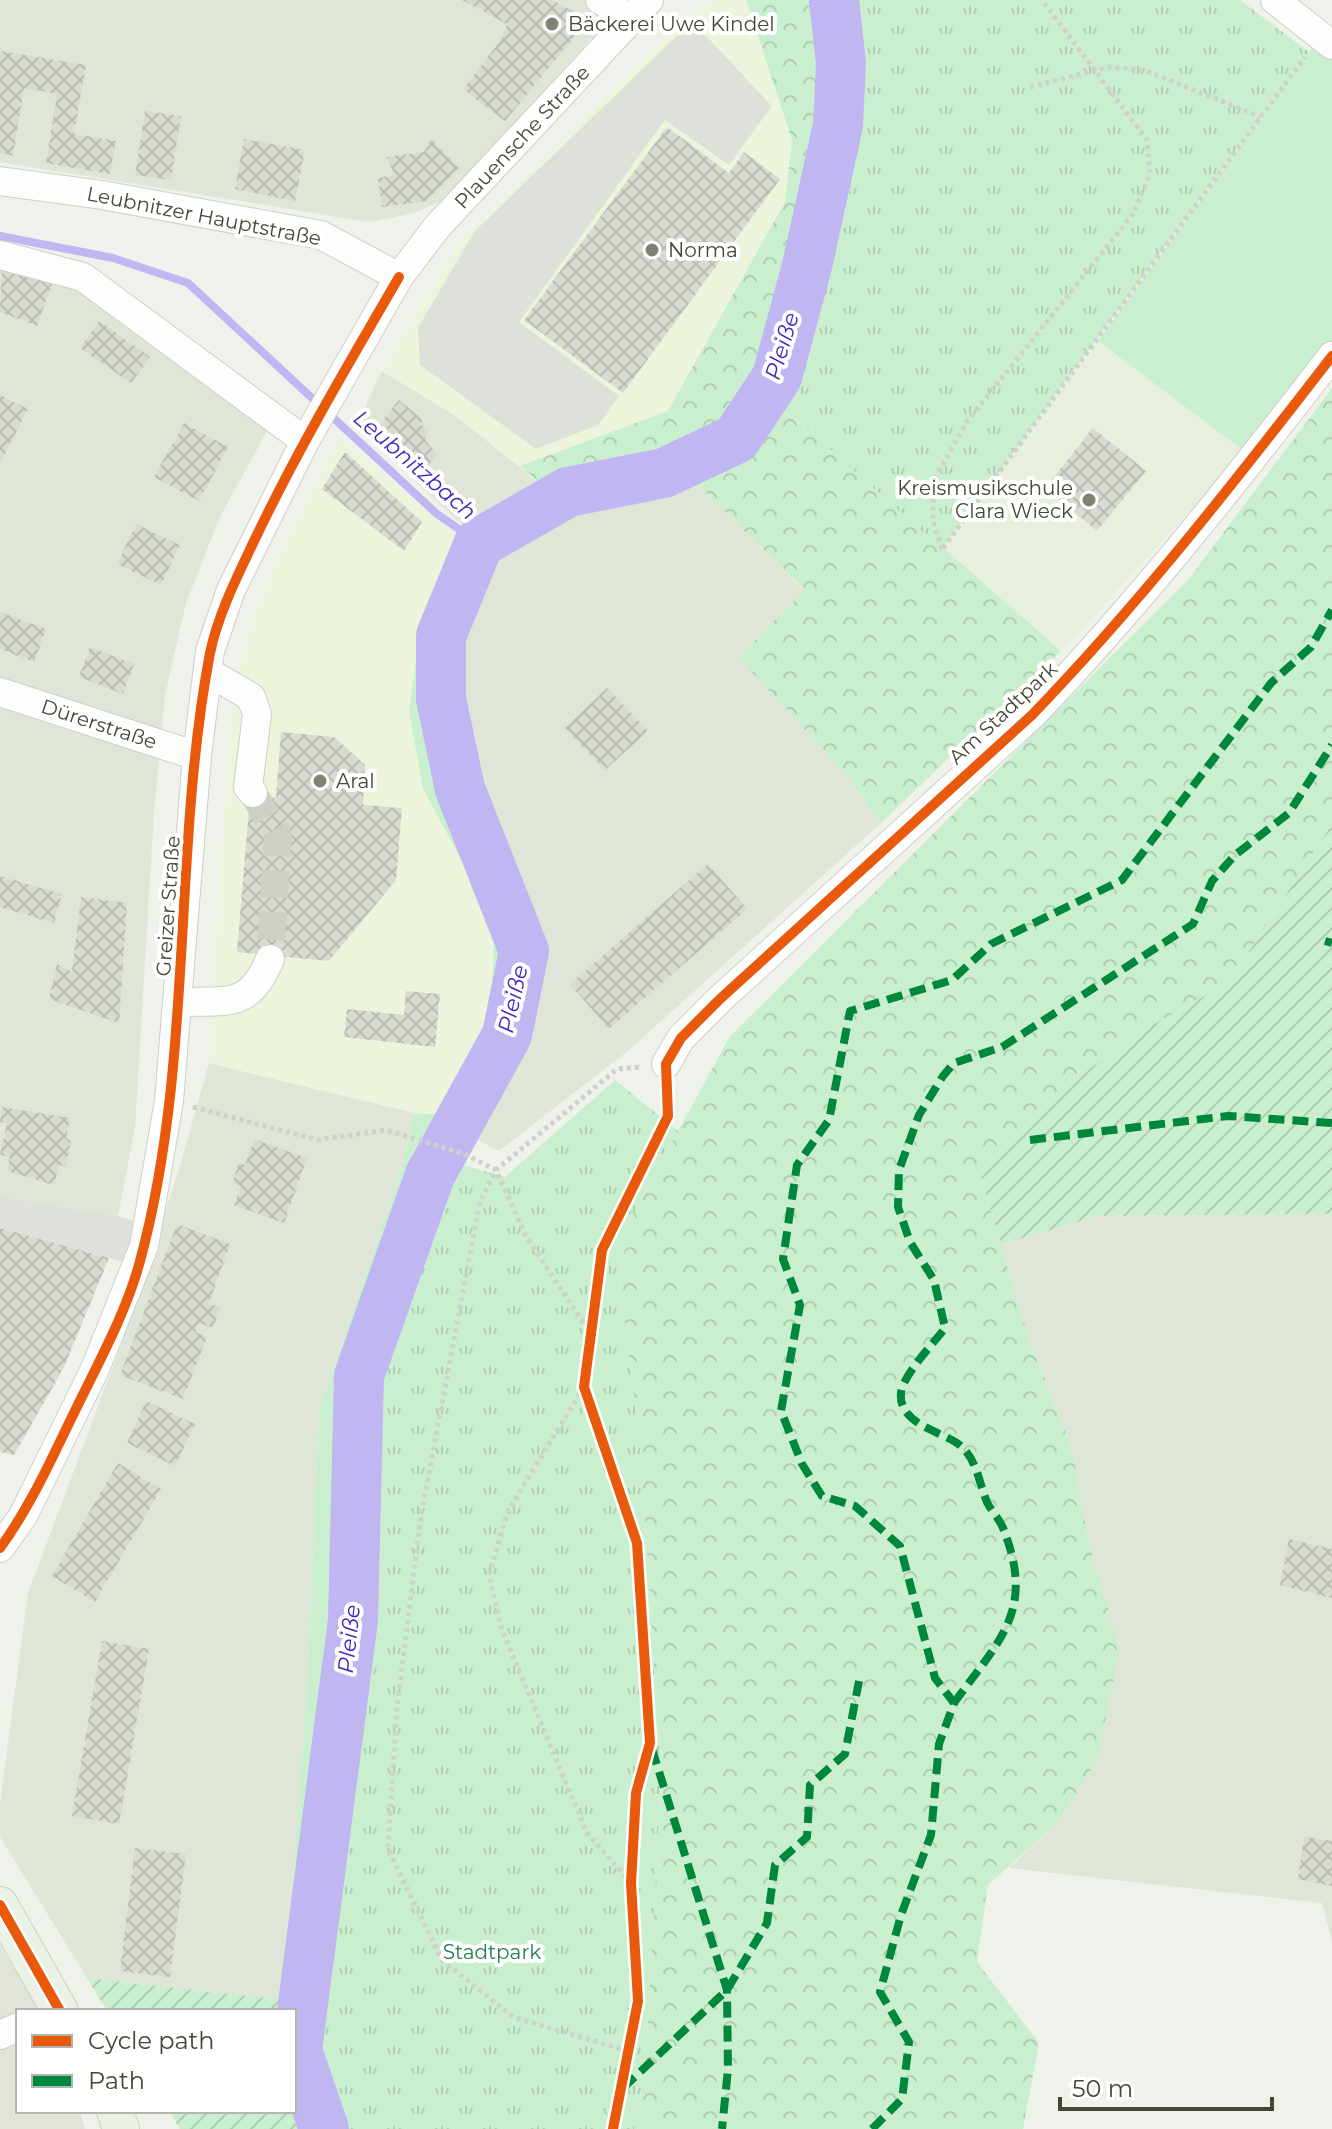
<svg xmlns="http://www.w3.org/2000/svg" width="1332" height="2129" font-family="Montserrat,sans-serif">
	<defs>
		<pattern id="forest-crowns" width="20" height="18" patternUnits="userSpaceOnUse" patternTransform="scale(2)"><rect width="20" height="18" fill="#caefcf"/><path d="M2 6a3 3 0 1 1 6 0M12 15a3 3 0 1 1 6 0" fill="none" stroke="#afceb2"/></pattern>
		<pattern id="park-tufts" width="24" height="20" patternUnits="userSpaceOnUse" patternTransform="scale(2)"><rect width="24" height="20" fill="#caefcf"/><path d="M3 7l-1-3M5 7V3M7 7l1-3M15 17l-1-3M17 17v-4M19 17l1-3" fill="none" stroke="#afceb2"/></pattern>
		<pattern id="garden-furrows" width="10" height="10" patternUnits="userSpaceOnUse" patternTransform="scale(2)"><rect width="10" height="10" fill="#caefcf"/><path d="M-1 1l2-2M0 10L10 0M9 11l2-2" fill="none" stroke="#afceb2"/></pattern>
		<pattern id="building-cross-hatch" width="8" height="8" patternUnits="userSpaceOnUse" patternTransform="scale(2)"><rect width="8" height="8" fill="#d8dbd2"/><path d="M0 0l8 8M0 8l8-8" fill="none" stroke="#bbbdb5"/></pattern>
	</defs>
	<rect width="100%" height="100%" fill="#eef2ea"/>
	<!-- residential -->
	<g fill="#dfe6d7">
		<path d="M 0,0 L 626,0 L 446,199 L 414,213 L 370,222 L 0,162 Z"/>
		<path d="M 0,262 L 59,277 L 268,429 L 220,517 L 186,603 L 165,695 L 154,813 L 135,1128 L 118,1216 L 0,1196 Z"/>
		<path d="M 382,371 L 454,415 L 550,491 L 472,532 L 441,506 L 357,424 Z"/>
		<path d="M 699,487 L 805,591 L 738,656 L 845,773 L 881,823 L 629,1050 L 499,1151 L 469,1135 L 508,1069 L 538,924 L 506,856 L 467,757 L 453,677 L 460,627 L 488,564 L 546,519 L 602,497 Z"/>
		<path d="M 209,1063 L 415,1113 L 398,1181 L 319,1410 L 307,1686 L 285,2000 L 87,1978 L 0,1837 L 0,1804 L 28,1593 L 127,1329 L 180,1166 Z"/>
		<path d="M 1332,1214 L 1332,1941 L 1322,1903 L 1009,1868 L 1056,1824 L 1089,1544 L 1072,1449 L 1028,1336 L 1001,1245 L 1096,1216 Z"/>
	</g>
	<!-- commercial -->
	<g fill="#ecf5dc">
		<path d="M 713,0 L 746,0 L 792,140 L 784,202 L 668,411 L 520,466 L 454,414 L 382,371 L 462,238 L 692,15 Z"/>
		<path d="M 339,438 L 461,540 L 420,631 L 464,865 L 494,939 L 492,996 L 478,1053 L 445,1116 L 415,1113 L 209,1063 L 229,744 L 240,667 L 249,632 L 274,565 Z"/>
	</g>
	<!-- industrial -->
	<path fill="#e0e4da" d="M 0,1945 L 39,2011 L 18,2011 L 18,2111 L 80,2111 L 85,2129 L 0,2129 Z"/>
	<!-- education -->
	<path fill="#e7f0dc" d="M 1098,341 L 1245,452 L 1061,651 L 942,549 Z"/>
	<!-- grass -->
	<g fill="#caefcf">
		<path d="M 1320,36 L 1332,45 L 1332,356 L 1245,452 L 1098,341 Z"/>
		<path d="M 678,457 L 699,487 L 602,497 L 546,519 L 488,564 L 460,627 L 453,677 L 467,757 L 506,856 L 538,924 L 532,993 L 508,1069 L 469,1135 L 463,1165 L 420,1252 L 389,1331 L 380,1401 L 355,1743 L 320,2056 L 343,2129 L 301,2129 L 294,2110 L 294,2011 L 283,2011 L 307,1686 L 319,1410 L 398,1181 L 415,1113 L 445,1115 L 478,1053 L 492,996 L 494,939 L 464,865 L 423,789 L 409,711 L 420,631 L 461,540 L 472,532 L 562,485 Z"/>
	</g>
	<!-- forest -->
	<g fill="url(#forest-crowns)">
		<path d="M 746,0 L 835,0 L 854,175 L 794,417 L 1061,651 L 881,823 L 845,773 L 738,657 L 805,590 L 699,487 L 678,458 L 550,491 L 520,466 L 668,411 L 785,202 L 792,140 Z"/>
		<path d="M 1332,388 L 1332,824 L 1229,982 L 1142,1031 L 981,1177 L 1028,1336 L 1072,1449 L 1089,1544 L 1120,1650 L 1097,1760 L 1056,1824 L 988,1885 L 977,1962 L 1039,2043 L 1023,2129 L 634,2129 L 645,2071 L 661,1778 L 640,1441 L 618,1275 L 636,1208 L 730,1036 L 1188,580 Z"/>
	</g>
	<!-- park -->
	<g fill="url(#park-tufts)">
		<path d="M 835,0 L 1240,0 L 1309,52 L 942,549 L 794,417 L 854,175 Z"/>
		<path d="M 615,1080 L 678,1131 L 636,1208 L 618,1275 L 640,1441 L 661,1778 L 645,2071 L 634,2129 L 343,2129 L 320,2056 L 355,1743 L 380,1401 L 389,1330 L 420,1252 L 463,1165 L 505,1177 Z"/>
	</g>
	<!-- garden -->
	<g fill="url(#garden-furrows)">
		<path d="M 1332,824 L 1332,1214 L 1097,1216 L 1001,1245 L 981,1177 L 1040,1105 L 1142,1031 L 1229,982 Z"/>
		<path d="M 87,1978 L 285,2000 L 283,2011 L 107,2011 Z"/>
		<path d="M 294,2110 L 301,2129 L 180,2129 L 169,2111 Z"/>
	</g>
	<!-- parking -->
	<g fill="#dee1da">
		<path d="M 692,21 L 772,106 L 729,165 L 665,120 L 519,322 L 619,396 L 598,425 L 536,449 L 420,365 L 418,328 L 474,232 Z"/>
		<path d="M 0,1196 L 118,1216 L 149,1225 L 139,1266 L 0,1228 Z"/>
	</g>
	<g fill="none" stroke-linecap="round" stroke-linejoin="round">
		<!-- stream -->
		<path stroke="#c0b7f2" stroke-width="8" d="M 0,236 L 113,258 L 188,283 L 437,514 L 479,543"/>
		<!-- river -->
		<path stroke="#c0b7f2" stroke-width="50" d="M 324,2129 L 297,2050 L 353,1620 L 359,1376 L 430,1175 L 507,1035 L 524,951 L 460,789 L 441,699 L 441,636 L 479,543 L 568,492 L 664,473 L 736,439 L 777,377 L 807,266 L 838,125 L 841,63 L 834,0"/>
	</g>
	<!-- building -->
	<g fill="url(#building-cross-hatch)">
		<path d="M 462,0 L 552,0 L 576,13 L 579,31 L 505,121 L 463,89 L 502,39 L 507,24 Z"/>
		<path d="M 0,51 L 86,65 L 74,134 L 116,141 L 110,174 L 46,163 L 57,94 L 24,88 L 13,156 L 0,153 Z"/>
		<path d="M 145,111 L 181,116 L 171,180 L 135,175 Z"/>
		<path d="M 667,127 L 729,173 L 744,152 L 780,179 L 623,393 L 524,320 Z"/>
		<path d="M 244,139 L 305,150 L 295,201 L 235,189 Z"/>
		<path d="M 431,139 L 459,168 L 426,201 L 382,207 L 378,178 L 395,175 L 386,157 L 424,152 Z"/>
		<path d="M 2,265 L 52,284 L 37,326 L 0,312 Z"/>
		<path d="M 99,321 L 150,357 L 131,383 L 80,348 Z"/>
		<path d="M 0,395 L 28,409 L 0,463 Z"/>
		<path d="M 399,400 L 423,420 L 420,424 L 428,430 L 425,440 L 437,455 L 426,468 L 381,423 Z"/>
		<path d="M 184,423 L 228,447 L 199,501 L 154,477 Z"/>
		<path d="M 1093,428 L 1146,471 L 1097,531 L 1045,488 Z"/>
		<path d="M 345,452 L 422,522 L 404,551 L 322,489 Z"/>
		<path d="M 136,524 L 180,545 L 161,585 L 117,564 Z"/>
		<path d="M 0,612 L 46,629 L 34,662 L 0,649 Z"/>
		<path d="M 90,647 L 134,664 L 123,694 L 79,677 Z"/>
		<path d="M 607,688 L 648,731 L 605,770 L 565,728 Z"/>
		<path d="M 281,732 L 334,737 L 365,765 L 363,805 L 402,808 L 396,880 L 329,961 L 237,952 L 250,796 L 276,798 Z"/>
		<path d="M 708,864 L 747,909 L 609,1029 L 570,984 Z"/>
		<path d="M 0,876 L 62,894 L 54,923 L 0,907 Z"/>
		<path d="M 81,897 L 127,903 L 119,1023 L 49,999 L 57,964 L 72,972 Z"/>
		<path d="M 406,991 L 440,994 L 435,1047 L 344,1037 L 347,1009 L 404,1015 Z"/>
		<path d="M 2,1107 L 70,1118 L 66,1139 L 71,1140 L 66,1166 L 59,1165 L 54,1185 L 7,1171 L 10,1157 L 0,1155 L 7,1123 L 0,1122 Z"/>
		<path d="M 254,1139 L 307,1158 L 284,1223 L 234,1205 L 241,1186 L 232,1183 L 239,1163 L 245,1165 Z"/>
		<path d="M 177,1224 L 230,1244 L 209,1303 L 220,1308 L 213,1328 L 199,1323 L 195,1332 L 207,1337 L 183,1399 L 120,1375 Z"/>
		<path d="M 0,1228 L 109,1258 L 64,1367 L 14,1455 L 0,1452 Z"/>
		<path d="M 146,1401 L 195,1424 L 175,1466 L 127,1443 Z"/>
		<path d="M 118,1463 L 161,1489 L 95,1602 L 52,1576 Z"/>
		<path d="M 1289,1539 L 1332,1549 L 1332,1598 L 1280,1585 Z"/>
		<path d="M 102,1641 L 149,1649 L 119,1824 L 72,1816 Z"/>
		<path d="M 1304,1837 L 1332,1841 L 1332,1886 L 1298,1879 Z"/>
		<path d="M 135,1848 L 186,1854 L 170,1977 L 120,1971 Z"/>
	</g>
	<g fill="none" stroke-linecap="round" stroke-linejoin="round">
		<!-- minor-tunnel -->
		<path stroke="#ccd0c6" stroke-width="28" stroke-dasharray="28 14" stroke-linecap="butt" d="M 253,793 L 278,835 L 270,959"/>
		<!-- minor casing -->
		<g stroke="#ccd0c7" stroke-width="30">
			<g id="minor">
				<path d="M 600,0 L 632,19"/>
				<path d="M 1275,0 L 1332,45"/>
				<path d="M 0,181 L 102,195 L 321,235 L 399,277"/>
				<path d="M 0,255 L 83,277 L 305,441"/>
				<path d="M 208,672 L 251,697 L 257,714 L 248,787 L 253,793"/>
				<path d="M 0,692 L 197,756"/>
				<path d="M 178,1002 C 227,1000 249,1010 270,959"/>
				<path d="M 666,1064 L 681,1038 L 720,999 L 1032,715 C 1140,603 1237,479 1332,356"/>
				<path d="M 0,1548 L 23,1516 L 95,1369 L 144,1246 L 169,1101 L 197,756 L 210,651 L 231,590 L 305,441 L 399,277 L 437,227 L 649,0"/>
				<path d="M 0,2035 L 18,2027"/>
			</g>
		</g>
		<!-- major casing -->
		<g stroke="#c7d5b6" stroke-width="38">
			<g id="major">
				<path d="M 0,1905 L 60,2011"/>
				<path d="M 115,2111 L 121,2129"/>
			</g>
		</g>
		<!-- path -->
		<g stroke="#ced2ca" stroke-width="5" stroke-dasharray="4 4" stroke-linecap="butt">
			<path d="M 1030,87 L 1109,67 L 1144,70 L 1261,117"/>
			<path d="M 943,548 L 1305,57"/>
			<path d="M 942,549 L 933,521 L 933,482 L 966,423 L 1133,214 L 1150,173 L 1147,140 L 1042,0"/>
			<path d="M 193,1107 L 318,1140 L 386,1130 L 464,1154 L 496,1170 L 526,1236 L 591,1335"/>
			<path d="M 584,1387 L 508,1511 L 489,1575 L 502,1630 L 587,1833 L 631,1883"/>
			<path d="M 628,2051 L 513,2017 L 442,1960 L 388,1849 L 397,1708 L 421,1516 L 480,1201 L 496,1170 L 617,1069 L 641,1067"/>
		</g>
		<!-- minor -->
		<use href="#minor" stroke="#fcfdfc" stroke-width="28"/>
		<!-- major -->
		<use href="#major" stroke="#ebf1e4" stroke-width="36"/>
		<!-- quiet -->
		<g stroke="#00873e" stroke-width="8" stroke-dasharray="16 8" stroke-linecap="butt">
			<path d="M 1325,941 L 1332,943"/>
			<path d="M 1030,1140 L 1228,1116 L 1332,1123"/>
			<path d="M 954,1703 C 1000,1639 1036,1611 1003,1528 C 999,1518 991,1511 987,1502 C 978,1481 977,1457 957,1443 C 939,1431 898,1423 901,1393 C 902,1376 934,1343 945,1328 L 934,1280 L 910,1242 L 898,1207 L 899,1170 L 919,1115 L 943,1076 L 954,1063 L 1002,1047 L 1193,924 L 1212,881 L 1235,855 L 1289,813 L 1332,745"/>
			<path d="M 652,1749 L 727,1990 L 728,2069 L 722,2129"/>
			<path d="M 623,2088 L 727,1990 L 767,1923 L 775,1865 L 807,1837 L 810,1785 L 845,1754 L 859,1681"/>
			<path d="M 872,2129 L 902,2099 L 909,2042 L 880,1992 L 901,1915 L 931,1835 L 939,1744 L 954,1703 L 935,1678 L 900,1546 L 855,1506 L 822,1496 L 802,1464 L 781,1411 L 800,1305 L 783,1259 L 797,1165 L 829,1120 L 850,1011 L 952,980 L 991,944 L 1122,880 L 1271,683 L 1311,647 L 1332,610"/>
		</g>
		<!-- cycleway casing -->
		<g stroke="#fff" stroke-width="15">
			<g id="cycleway">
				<path d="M 0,1548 C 30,1507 50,1462 72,1417 C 96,1367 126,1314 140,1261 C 194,1063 172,853 210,653 C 218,614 238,575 255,539 C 298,449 349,363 399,277"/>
				<path d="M 0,1905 L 60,2011"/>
				<path d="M 613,2129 L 638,2001 L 631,1883 L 636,1793 L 650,1743 L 637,1543 L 584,1387 L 602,1250 L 668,1116 L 666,1064 L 681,1038 L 720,999 L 1032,715 C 1140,603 1237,479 1332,356"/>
			</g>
		</g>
		<!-- cycleway -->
		<use href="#cycleway" stroke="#e8590c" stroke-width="10"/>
	</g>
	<!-- markers -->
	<g fill="#7e8474" stroke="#fff" stroke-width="3">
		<circle cx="552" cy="24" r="8"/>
		<circle cx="652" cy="250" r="8"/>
		<circle cx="1089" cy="500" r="8"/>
		<circle cx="320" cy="781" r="8"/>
	</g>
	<g text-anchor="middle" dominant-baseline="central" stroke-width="8" stroke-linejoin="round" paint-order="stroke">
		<!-- poi labels -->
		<g font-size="20" fill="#424835" stroke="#fff" text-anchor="start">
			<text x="568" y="24">Bäckerei Uwe Kindel</text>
			<text x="668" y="250">Norma</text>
			<text x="1073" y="488" text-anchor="end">Kreismusikschule<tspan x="1073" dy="23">Clara Wieck</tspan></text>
			<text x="336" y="781">Aral</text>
		</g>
		<!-- street labels -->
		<g font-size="20" fill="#424835" stroke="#fff">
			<text transform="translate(522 137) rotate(-47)">Plauensche Straße</text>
			<text transform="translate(204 216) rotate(11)">Leubnitzer Hauptstraße</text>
			<text transform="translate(1003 713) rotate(-43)">Am Stadtpark</text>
			<text transform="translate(99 724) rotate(18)">Dürerstraße</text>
			<text transform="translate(168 906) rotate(-86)">Greizer Straße</text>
		</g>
		<!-- park labels -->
		<g font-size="20" fill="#237f45" stroke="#fff">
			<text x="492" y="1952">Stadtpark</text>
		</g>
		<!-- water labels -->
		<g font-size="22" font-style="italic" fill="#3e25be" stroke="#fff">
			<text transform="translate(782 346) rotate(-73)">Pleiße</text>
			<text transform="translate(415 465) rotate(41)">Leubnitzbach</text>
			<text transform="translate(513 999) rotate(-77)">Pleiße</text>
			<text transform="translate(349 1639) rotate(-84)">Pleiße</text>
		</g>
	</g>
	<!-- legend -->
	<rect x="16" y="2009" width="280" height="104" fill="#ffffff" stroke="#b3b6ae" stroke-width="2"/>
	<rect x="32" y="2035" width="40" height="12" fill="#e8590c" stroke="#b3b6ae" stroke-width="2"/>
	<text x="88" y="2049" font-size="24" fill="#424835">Cycle path</text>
	<rect x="32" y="2075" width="40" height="12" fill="#00873e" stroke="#b3b6ae" stroke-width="2"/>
	<text x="88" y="2089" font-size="24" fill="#424835">Path</text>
	<!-- scale -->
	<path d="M1060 2097v12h212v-12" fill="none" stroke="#424835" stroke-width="4"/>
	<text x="1072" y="2097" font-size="24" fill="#424835" stroke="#ffffff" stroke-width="6" paint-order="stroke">50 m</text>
</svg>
